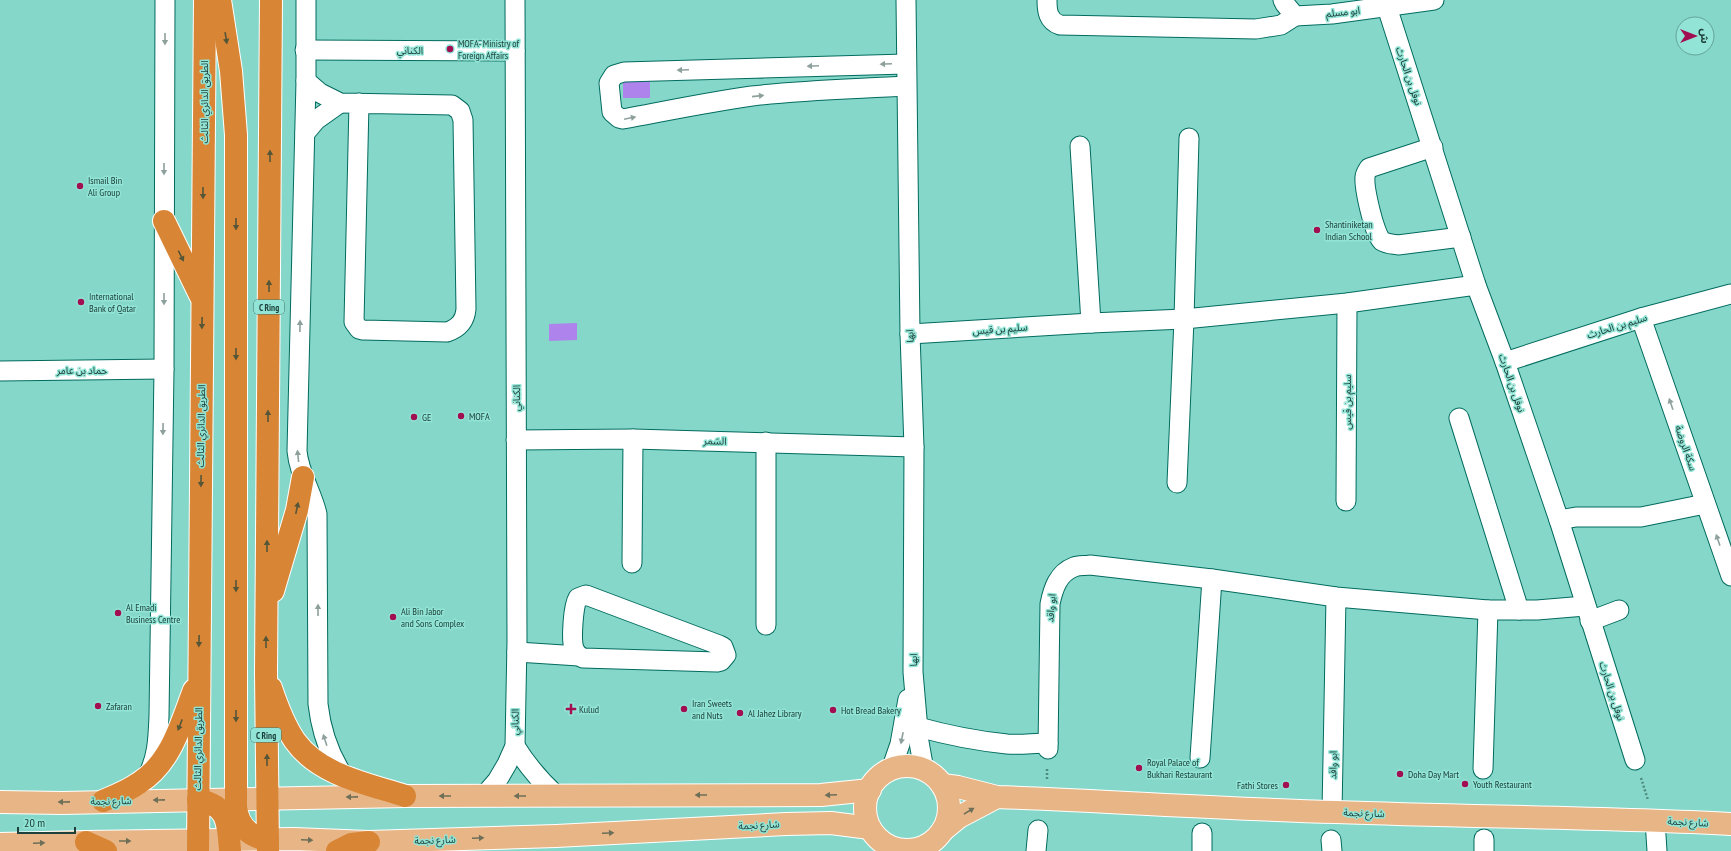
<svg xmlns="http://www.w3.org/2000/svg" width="1731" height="851" font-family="'PT Sans Narrow','Noto Sans Arabic',sans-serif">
	<rect width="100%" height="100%" fill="#85d8c9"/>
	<!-- water -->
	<g fill="#ae83eb">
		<rect x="623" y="81" width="27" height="17"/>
		<path d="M 577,323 L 577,340 L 549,341 L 549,324 Z"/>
	</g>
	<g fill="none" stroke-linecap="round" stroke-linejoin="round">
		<!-- minor casing -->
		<g stroke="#026b5f" stroke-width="21">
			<g id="minor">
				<path d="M 306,0 L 306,81 L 297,451 C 299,474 312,492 317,514 L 318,704 C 321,730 328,752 342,774"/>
				<path d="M 906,0 L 910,334 L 914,447 L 913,672 L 919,742 L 924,770"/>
				<path d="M 1047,0 C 1047,11 1048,21 1060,25 L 1256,29 L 1281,25 L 1295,16"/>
				<path d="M 1283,0 L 1285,4 L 1295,16 L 1332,14 L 1434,0"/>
				<path d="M 1387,7 L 1476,285 L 1505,362 L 1559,520 L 1635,760"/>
				<path d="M 305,50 L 515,51"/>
				<path d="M 906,64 L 624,72 L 614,75 L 609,83 L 612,112 L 619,118 L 623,119 C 666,111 709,102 752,96 C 803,90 855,89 906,86"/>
				<path d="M 306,81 L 320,93 L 340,103 L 452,105 L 460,111 L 463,120 L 466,309 C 465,321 459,328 447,332 L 363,330 L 359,329 L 354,322 L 359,103"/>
				<path d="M 305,133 L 316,120 L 340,103"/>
				<path d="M 1080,146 L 1091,323"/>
				<path d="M 1433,147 L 1369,168 C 1367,171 1365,174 1365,177 C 1364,188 1374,234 1382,241 C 1387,244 1392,244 1398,245 L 1461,237"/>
				<path d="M 1641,318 L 1731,576"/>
				<path d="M 910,334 L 1091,323 L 1184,319 L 1347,303 L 1476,285"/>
				<path d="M 1505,362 L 1641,318 L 1731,294"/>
				<path d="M 0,371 L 164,369"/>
				<path d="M 1459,418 L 1519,610"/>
				<path d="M 516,440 L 633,439 L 914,447"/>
				<path d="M 766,442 L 766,625"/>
				<path d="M 1177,483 L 1184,319 L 1189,138"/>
				<path d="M 1346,501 L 1347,303"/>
				<path d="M 1559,520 L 1576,517 L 1641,517 L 1705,504"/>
				<path d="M 632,563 L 633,439"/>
				<path d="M 586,595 L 719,645 L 723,647 L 726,655 L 721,661 L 717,662 L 583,658 C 579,656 576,654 574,649 C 571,640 573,606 578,598 Z"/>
				<path d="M 1590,621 L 1619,610"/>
				<path d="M 517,652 L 579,656"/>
				<path d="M 918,727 C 947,735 977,741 1007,744 C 1020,745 1034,743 1048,743"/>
				<path d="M 515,746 C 527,765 539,780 556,795"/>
				<path d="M 1048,749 L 1050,604 C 1053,589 1058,573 1074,567 C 1079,565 1085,566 1090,565 L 1212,579 L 1336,597 L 1488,610 L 1537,610 L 1585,606"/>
				<path d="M 1200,758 L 1212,579"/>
				<path d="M 1483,769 L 1488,610"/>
				<path d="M 891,770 L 900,744 L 908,699"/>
				<path d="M 148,775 C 158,756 158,736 159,716 L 164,369 L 165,0"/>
				<path d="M 484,796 L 497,781 L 507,764 L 515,746 L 517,641 L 515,0"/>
				<path d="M 1332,812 L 1336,597"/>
				<path d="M 1655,820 L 1657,851"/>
				<path d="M 1331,840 L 1332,851"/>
				<path d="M 896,849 L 896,851"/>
				<path d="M 927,851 L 930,844"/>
				<path d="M 1036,851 L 1038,830"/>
				<path d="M 1202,851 L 1202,833"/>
				<path d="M 1484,851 L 1484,839"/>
			</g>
		</g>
		<!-- major casing -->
		<g stroke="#fff" stroke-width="24">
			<g id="major">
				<circle cx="907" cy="808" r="42"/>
				<path d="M 942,785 L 958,787 L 997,797 C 1110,801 1223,809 1336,812 C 1468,817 1599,817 1731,824"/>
				<path d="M 0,802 L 62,803 L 405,796 L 821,795 L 870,790"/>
				<path d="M 943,830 L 959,817 L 997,797"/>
				<path d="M 0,844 L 86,842 L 294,839 L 369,842 L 556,836 L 786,824 L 831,823 L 870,828"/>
			</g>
		</g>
		<!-- highway casing -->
		<g stroke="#fff" stroke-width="24">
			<g id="highway">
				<path d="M 220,0 L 231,71 L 236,135 L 236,807 C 238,826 249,837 268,840"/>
				<path d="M 164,221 L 200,295"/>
				<path d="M 273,591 L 297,510 L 303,477"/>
				<path d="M 271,688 C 277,706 284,725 295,741 C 319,775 368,784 405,796"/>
				<path d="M 198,800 C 229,805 228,824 230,851"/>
				<path d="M 103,801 C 115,796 128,791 139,783 C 171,763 181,724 194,690"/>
				<path d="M 86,842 L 106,851"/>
				<path d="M 198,851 L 205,0"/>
				<path d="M 268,851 L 266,672 L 271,0"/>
				<path d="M 337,851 L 351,844 L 369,842"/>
			</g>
		</g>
		<!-- path -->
		<g stroke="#508b80" stroke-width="2.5" stroke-dasharray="2 2" stroke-linecap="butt">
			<path d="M 1641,778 L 1648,800"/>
			<path d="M 1047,779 L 1047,768"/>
		</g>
		<!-- minor -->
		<use href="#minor" stroke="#fff" stroke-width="19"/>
		<!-- major -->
		<use href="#major" stroke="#e8b686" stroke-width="22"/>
		<!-- highway -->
		<use href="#highway" stroke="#d88635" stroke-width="22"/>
	</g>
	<!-- one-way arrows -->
	<defs><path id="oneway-solid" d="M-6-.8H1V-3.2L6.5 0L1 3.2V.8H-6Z"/></defs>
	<g fill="#555538">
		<use href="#oneway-solid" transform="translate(226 38) rotate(81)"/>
		<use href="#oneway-solid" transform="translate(270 156) rotate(-90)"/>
		<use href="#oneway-solid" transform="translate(203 193) rotate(90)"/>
		<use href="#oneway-solid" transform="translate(236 224) rotate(90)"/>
		<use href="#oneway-solid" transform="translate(181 256) rotate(64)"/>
		<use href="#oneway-solid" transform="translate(269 286) rotate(-90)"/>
		<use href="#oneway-solid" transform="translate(202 323) rotate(91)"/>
		<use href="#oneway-solid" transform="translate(236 354) rotate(90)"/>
		<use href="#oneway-solid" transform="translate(268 416) rotate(-90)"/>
		<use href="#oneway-solid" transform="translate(201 481) rotate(91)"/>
		<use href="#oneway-solid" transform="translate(297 508) rotate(-78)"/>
		<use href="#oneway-solid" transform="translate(267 546) rotate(-90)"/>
		<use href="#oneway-solid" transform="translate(236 586) rotate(90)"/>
		<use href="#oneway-solid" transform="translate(199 641) rotate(91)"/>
		<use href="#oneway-solid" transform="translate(266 642) rotate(-90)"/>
		<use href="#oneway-solid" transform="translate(236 716) rotate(90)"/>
		<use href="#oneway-solid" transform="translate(180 725) rotate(111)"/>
		<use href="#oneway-solid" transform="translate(267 760) rotate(-90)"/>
	</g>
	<g fill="#8ea09c">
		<use href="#oneway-solid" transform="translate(165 39) rotate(90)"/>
		<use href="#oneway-solid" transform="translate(886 64) rotate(178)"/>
		<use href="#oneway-solid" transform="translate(813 66) rotate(178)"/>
		<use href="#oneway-solid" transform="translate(683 70) rotate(178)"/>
		<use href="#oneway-solid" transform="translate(758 96) rotate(-6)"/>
		<use href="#oneway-solid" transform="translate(630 118) rotate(-12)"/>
		<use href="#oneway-solid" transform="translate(164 169) rotate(90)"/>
		<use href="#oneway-solid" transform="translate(164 299) rotate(90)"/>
		<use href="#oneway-solid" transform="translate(300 326) rotate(-89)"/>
		<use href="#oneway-solid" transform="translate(1671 404) rotate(-109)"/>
		<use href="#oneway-solid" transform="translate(163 429) rotate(91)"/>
		<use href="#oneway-solid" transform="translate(298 456) rotate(-96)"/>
		<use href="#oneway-solid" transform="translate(1718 540) rotate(-109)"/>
		<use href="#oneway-solid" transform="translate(318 610) rotate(-90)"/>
		<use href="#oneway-solid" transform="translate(902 738) rotate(101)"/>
		<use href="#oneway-solid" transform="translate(325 740) rotate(-108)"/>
	</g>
	<g fill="#6e6f58">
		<use href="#oneway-solid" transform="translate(701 795) rotate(180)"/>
		<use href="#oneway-solid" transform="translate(831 795) rotate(177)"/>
		<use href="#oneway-solid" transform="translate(445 796) rotate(180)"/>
		<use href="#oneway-solid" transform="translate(520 796) rotate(180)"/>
		<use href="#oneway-solid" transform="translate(352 797) rotate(179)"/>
		<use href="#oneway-solid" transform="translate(159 800) rotate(179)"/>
		<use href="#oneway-solid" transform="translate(64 802) rotate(179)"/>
		<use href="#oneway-solid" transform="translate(969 811) rotate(-31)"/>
		<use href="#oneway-solid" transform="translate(608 833) rotate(-3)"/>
		<use href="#oneway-solid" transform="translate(478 838) rotate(-2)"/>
		<use href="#oneway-solid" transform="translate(307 840) rotate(2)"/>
		<use href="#oneway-solid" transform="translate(125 841)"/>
		<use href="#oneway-solid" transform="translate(39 843) rotate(-2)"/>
	</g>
	<!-- markers -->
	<g fill="#a10e52" stroke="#92e5d6" stroke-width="1.5">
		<circle cx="450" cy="49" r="4"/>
		<circle cx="80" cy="186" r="4"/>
		<circle cx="1317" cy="230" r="4"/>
		<circle cx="81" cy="302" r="4"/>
		<circle cx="461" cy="416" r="4"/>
		<circle cx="414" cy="417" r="4"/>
		<circle cx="118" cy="613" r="4"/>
		<circle cx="393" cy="617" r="4"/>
		<circle cx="98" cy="706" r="4"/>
		<path d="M569 703h4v4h4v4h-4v4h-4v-4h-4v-4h4z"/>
		<circle cx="684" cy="709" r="4"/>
		<circle cx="833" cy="710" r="4"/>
		<circle cx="740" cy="713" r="4"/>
		<circle cx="1139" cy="768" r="4"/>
		<circle cx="1400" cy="774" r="4"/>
		<circle cx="1465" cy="784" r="4"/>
		<circle cx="1286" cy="785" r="4"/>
	</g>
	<g text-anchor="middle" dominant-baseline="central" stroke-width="3" stroke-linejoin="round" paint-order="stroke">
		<!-- shield labels -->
		<g fill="#92e5d6" stroke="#407269" stroke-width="1">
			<rect x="254" y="300" width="30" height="14" rx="3"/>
			<rect x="251" y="728" width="30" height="14" rx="3"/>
		</g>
		<g font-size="9" font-weight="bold" fill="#1d403a">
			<text x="269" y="307">C Ring</text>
			<text x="266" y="735">C Ring</text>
		</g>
		<!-- street labels -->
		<g font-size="10" fill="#1d403a" stroke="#92e5d6">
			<text transform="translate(1343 12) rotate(-6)">ابو مسلم</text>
			<text x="410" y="50">الكناني</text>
			<text transform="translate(1409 76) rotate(71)">نوفل بن الحارث</text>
			<text transform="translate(204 102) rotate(-90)">الطريق الدائري الثالث</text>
			<text transform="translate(1617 326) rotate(-17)">سليم بن الحارث</text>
			<text transform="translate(1000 329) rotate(-4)">سليم بن قيس</text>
			<text transform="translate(910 336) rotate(-92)">ابها</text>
			<text x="82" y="370">حماد بن عامر</text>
			<text transform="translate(1512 383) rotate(71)">نوفل بن الحارث</text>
			<text transform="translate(516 398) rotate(-90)">الكناني</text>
			<text transform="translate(1347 402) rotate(-90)">سليم بن قيس</text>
			<text transform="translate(201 426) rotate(-89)">الطريق الدائري الثالث</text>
			<text transform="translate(715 441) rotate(1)">السَمر</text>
			<text transform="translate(1686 448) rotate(71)">سكة الروضة</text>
			<text transform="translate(1051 608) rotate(-85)">ابو واقد</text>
			<text transform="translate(913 660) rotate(-90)">ابها</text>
			<text transform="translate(1612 691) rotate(72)">نوفل بن الحارث</text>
			<text transform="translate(515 722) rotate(-89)">الكناني</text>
			<text transform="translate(198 749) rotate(-89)">الطريق الدائري الثالث</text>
			<text transform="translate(1333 765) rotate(-89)">ابو واقد</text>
			<text transform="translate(111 801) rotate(-1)">شارع نجمة</text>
			<text transform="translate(1364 813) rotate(2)">شارع نجمة</text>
			<text transform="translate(1688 822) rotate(3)">شارع نجمة</text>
			<text transform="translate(759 825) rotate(-3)">شارع نجمة</text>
			<text transform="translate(435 840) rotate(-2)">شارع نجمة</text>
		</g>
		<!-- poi labels -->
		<g font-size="10" fill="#1d403a" stroke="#92e5d6" text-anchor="start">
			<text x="458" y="43">MOFA- Ministry of<tspan x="458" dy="12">Foreign Affairs</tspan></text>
			<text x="88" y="180">Ismail Bin<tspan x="88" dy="12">Ali Group</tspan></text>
			<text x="1325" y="224">Shantiniketan<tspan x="1325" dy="12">Indian School</tspan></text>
			<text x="89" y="296">International<tspan x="89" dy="12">Bank of Qatar</tspan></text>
			<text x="469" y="416">MOFA</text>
			<text x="422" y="417">GE</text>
			<text x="126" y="607">Al Emadi<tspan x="126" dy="12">Business Centre</tspan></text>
			<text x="401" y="611">Ali Bin Jabor<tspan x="401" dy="12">and Sons Complex</tspan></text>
			<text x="692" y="703">Iran Sweets<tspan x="692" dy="12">and Nuts</tspan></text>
			<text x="106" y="706">Zafaran</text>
			<text x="579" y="709">Kulud</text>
			<text x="841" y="710">Hot Bread Bakery</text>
			<text x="748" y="713">Al Jahez Library</text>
			<text x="1147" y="762">Royal Palace of<tspan x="1147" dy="12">Bukhari Restaurant</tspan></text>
			<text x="1408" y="774">Doha Day Mart</text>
			<text x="1473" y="784">Youth Restaurant</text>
			<text x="1278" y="785" text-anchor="end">Fathi Stores</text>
		</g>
	</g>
	<!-- north arrow -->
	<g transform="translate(1695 36) rotate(90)"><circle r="19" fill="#92e5d6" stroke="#63a398"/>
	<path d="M0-3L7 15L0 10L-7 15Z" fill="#a10e52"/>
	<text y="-6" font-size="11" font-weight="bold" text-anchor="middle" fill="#1d403a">ش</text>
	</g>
	<!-- scale -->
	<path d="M18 827v6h57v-6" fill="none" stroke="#1d403a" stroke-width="2"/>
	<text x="24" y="827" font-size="12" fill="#1d403a" stroke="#92e5d6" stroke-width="3" paint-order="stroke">20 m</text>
</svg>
